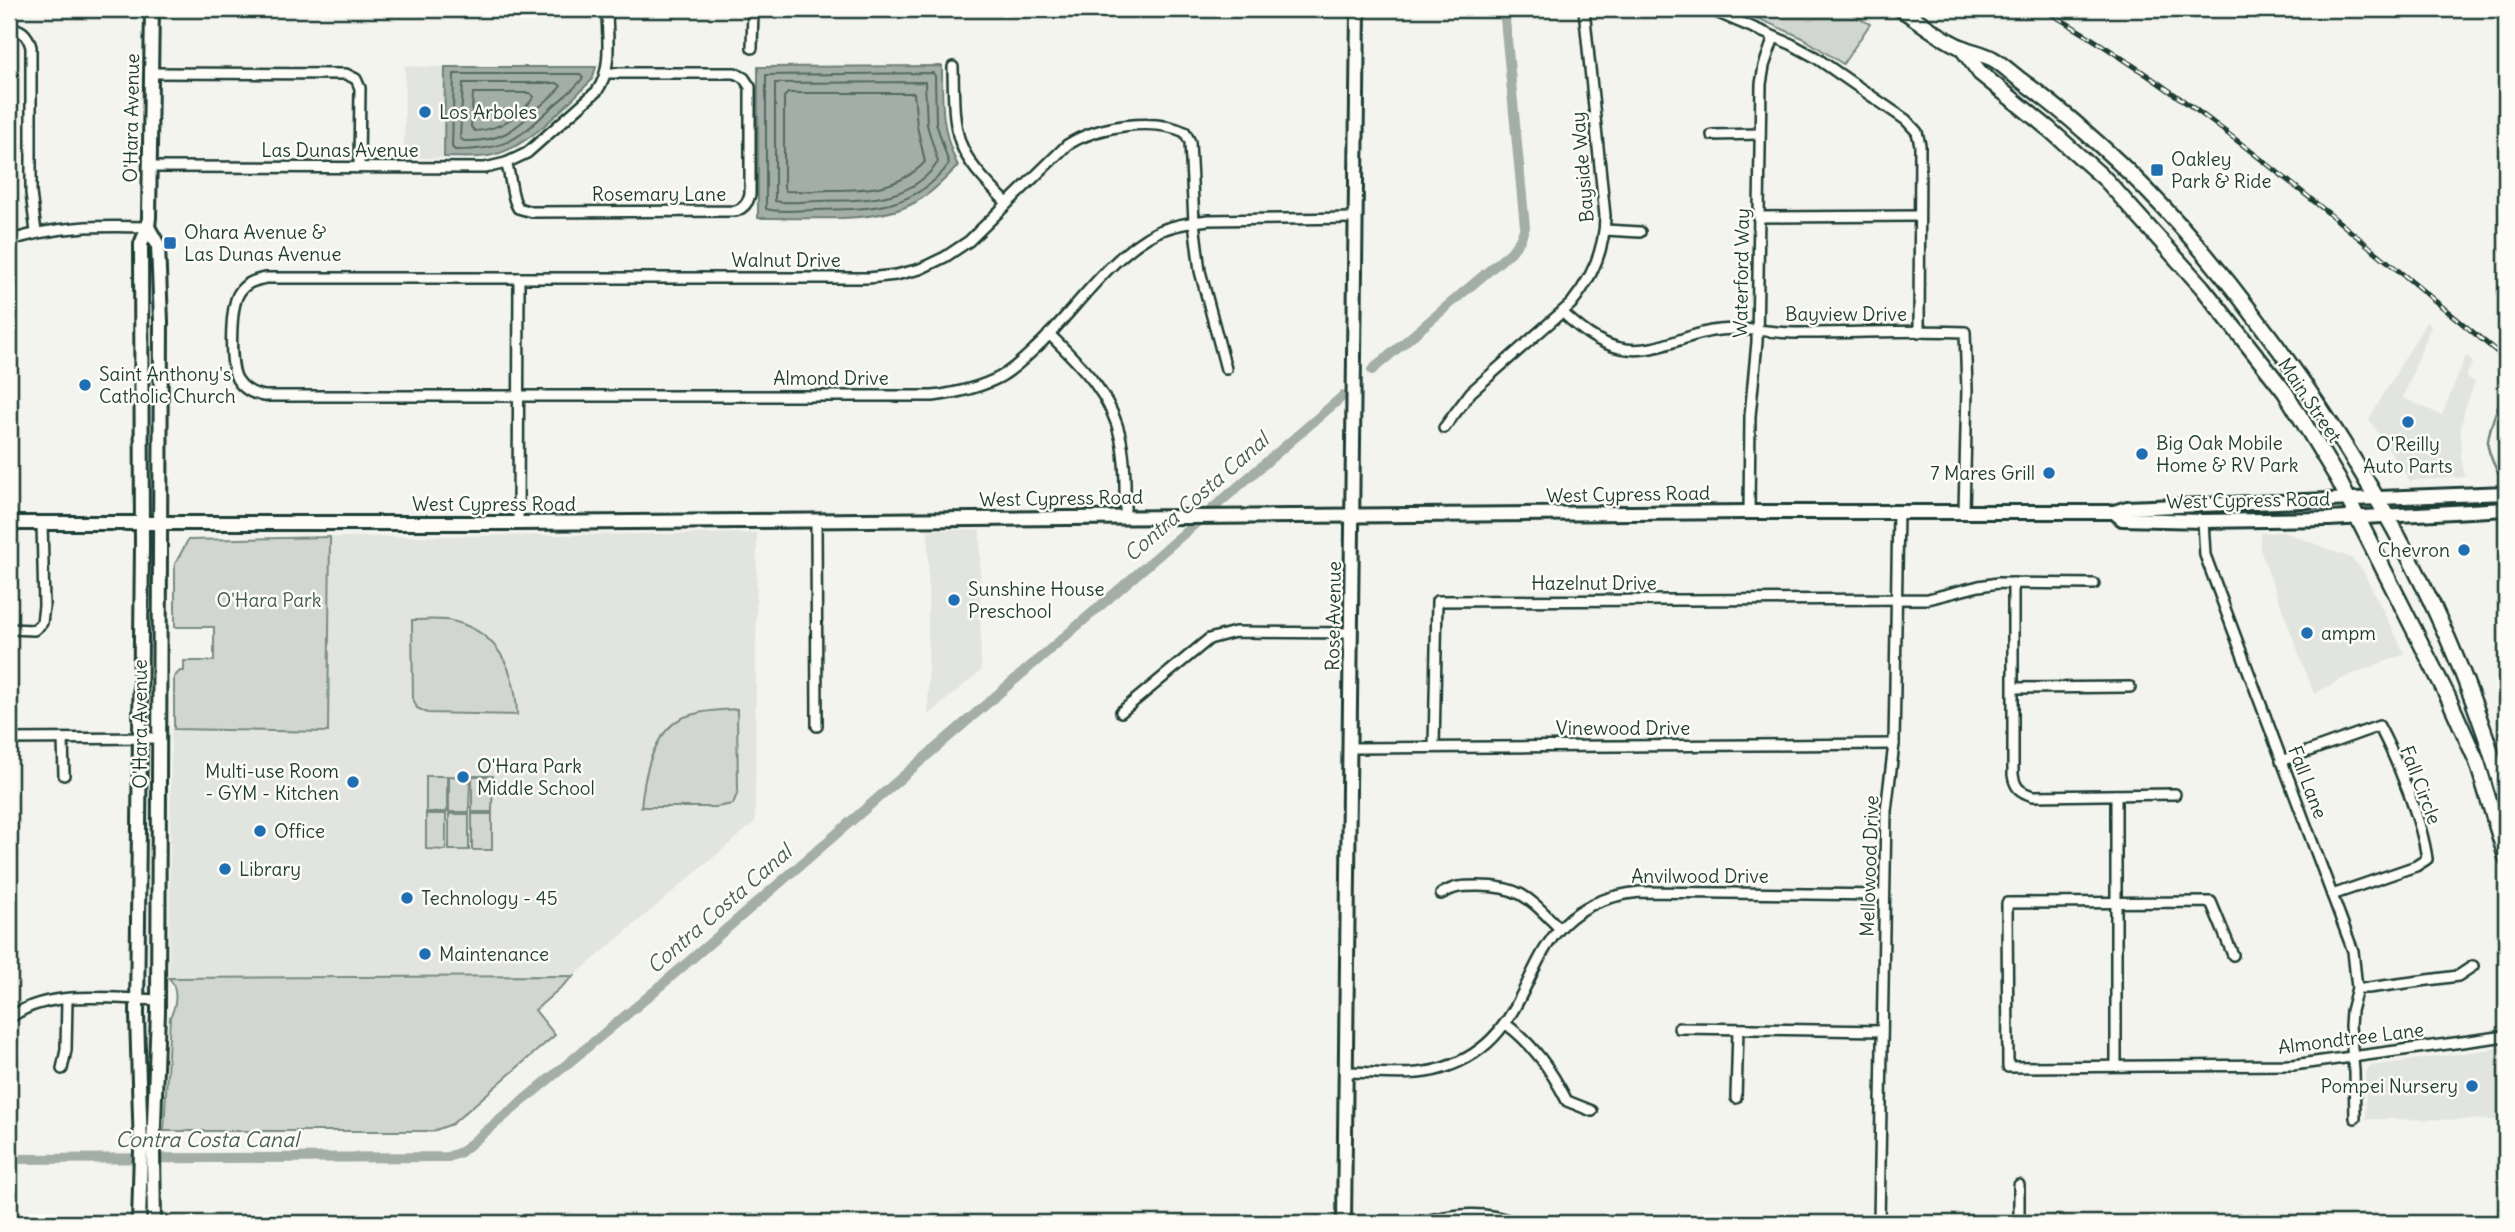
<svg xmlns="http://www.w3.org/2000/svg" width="2515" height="1232" font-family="Delius,sans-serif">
	<rect width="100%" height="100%" fill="#f4f4ef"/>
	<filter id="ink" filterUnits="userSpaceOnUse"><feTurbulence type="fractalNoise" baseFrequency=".0143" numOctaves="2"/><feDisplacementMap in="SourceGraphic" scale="14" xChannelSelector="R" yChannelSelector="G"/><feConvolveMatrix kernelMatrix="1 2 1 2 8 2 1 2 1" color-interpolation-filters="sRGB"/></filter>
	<g filter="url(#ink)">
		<!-- built -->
		<g fill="#e2e5df">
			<path d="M 405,66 L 445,67 L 444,158 L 404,158 Z"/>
			<path d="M 2426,322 L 2431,326 L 2403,398 L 2442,415 L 2466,355 L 2473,361 L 2466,377 L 2475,382 L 2465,409 L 2461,426 L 2461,455 L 2465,476 L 2463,477 L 2410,481 L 2369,419 Z"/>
			<path d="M 928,530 L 980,530 L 981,671 L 928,715 Z"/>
			<path d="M 2285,532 L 2351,558 L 2362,569 L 2405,654 L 2348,676 L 2314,694 L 2260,550 L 2260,533 Z"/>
			<path d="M 757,533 L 755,822 L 574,976 L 169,978 L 171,728 L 328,732 L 330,537 Z"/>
			<path d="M 2506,1047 L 2506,1120 L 2366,1119 L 2365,1072 L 2370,1066 Z"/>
		</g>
		<!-- green -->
		<g fill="#d1d6d1" stroke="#788a82" stroke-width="2">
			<path d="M 1742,9 L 1843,9 L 1870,24 L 1843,64 L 1803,38 L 1741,11 Z"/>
			<path d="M 330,537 L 328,732 L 174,729 L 174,677 L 180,671 L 184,671 L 184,661 L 214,661 L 214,627 L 175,627 L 175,564 L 188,540 Z"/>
			<path d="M 412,620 C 426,620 443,618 456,622 C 500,634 516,673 517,715 L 427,713 L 417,708 L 413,699 Z"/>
			<path d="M 737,709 L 738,791 L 733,804 L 716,807 L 641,807 C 644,778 650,743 674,723 C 688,711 719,710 737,709 Z"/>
			<rect x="426" y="776" width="21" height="36"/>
			<path d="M 449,776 L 470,777 L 469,812 L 449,812 Z"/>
			<path d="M 472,776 L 493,776 L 492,812 L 472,812 Z"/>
			<path d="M 426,814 L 446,814 L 446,850 L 426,849 Z"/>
			<rect x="449" y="814" width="20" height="36"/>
			<rect x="472" y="814" width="20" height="36"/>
			<path d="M 574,976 L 535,1010 L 555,1035 L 452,1124 L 433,1131 L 164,1131 L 170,1017 C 177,1005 178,988 169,978 Z"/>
		</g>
		<!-- water -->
		<g fill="#a3aea7" stroke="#6e8179" stroke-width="2">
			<path d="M 942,66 C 942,104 941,131 958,166 C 944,180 930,195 912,204 C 874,224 802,217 758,218 L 758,67 Z"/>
			<path d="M 445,67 L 596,67 L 592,80 C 564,106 531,146 493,155 C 478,159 460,157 444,157 Z"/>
		</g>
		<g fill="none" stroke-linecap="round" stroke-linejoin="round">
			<!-- shore -->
			<g stroke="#546a62" stroke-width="2">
				<path d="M 933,73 L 935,76 L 936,123 L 949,164 C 914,211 867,209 815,210 C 799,210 781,213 766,209 L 766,75 Z"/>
				<path d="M 454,74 L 579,74 L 583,78 C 575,89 562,98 551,108 C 516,141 505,150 455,150 L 452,147 Z"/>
				<path d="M 925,82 L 927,125 L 938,162 C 911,203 861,200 818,201 C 804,201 788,204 775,201 L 775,83 Z"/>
				<path d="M 463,83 L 557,83 L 561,86 C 554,95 545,102 537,109 C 512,132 499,142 464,141 L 460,138 Z"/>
				<path d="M 473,93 L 530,93 L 534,97 C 520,116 499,130 475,131 L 471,127 Z"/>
				<path d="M 788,93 L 914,93 L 917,126 L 925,162 C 898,190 866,190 830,190 C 815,191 800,192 786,191 L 784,188 L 784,97 Z"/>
			</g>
			<!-- stream -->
			<path stroke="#6e8179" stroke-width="2.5" d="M 2506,388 C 2500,400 2486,435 2488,447 C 2491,462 2500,476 2506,489"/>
			<!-- canal -->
			<g stroke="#a3aea7" stroke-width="10">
				<path d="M 1372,370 L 1511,252 L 1520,240 L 1525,227 L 1504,9"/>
				<path d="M 9,1159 L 448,1157 L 461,1152 L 643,1001 L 1343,396"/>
			</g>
			<!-- street casing -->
			<g stroke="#1f3d34" stroke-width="14">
				<g id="street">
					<path d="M 1709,9 L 1791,44 L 1815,57 L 1906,120 L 1917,132 L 1920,145 L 1919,332"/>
					<path d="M 9,28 C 21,28 28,35 31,47 L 31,193 L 36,232"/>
					<path d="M 752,48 L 753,9"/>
					<path d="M 953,67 C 954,140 954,151 1007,203"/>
					<path d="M 150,73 L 346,74 L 356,79 L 360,88 L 359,167"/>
					<path d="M 1712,135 L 1760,134"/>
					<path d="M 506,163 C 512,178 510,195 518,208 L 532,212 L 736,211 C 744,208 748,203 750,195 L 750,87 L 744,78 L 735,73 L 606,73"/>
					<path d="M 150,167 L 485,168 L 506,163 L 527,153 L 597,91 C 613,69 607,35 607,9"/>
					<path d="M 1759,217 L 1919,216"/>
					<path d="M 1605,230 L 1640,232"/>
					<path d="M 9,241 C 55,225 100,226 148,227"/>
					<path d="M 1562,312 C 1579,328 1597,343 1620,348 C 1655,356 1685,333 1719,330 C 1743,327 1769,332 1793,333 C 1850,334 1908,329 1965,332 L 1967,389 L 1964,512"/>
					<path d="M 1049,334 C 1081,365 1112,395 1121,440 C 1126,465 1125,491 1125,516"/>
					<path d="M 1226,369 L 1200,271 L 1194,222 L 1190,142 L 1185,132 C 1152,117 1097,126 1067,145 L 969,241 L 945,257 L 920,269 L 896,275 L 868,278 L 266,278 C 255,280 245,283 239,293 C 230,307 229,365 237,379 C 243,389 253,394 264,396 L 933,396 C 957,393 979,388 1000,377 C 1016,368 1028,355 1041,343 C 1077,307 1112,254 1157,232 C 1173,225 1192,222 1209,220 L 1356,218"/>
					<path d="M 1444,428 L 1471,392 L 1571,304 C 1592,278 1605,250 1605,216 L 1584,9"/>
					<path d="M 1749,512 L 1750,416 L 1757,342 L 1761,84 L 1764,66 L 1774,37"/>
					<path d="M 816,521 L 817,726"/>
					<path d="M 2203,521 L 2205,555 L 2353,951 L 2357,988 L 2351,1011 L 2350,1026 L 2354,1071 L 2355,1118"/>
					<path d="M 518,523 L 519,278"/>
					<path d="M 2013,583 L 2013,775 C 2015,788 2020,792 2033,796 L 2175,794"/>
					<path d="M 9,629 L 34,630 L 42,623 L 44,606 L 42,522"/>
					<path d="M 2014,688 L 2130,687"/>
					<path d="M 1121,712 L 1209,639 L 1235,632 L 1352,633"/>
					<path d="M 9,739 L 159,738"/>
					<path d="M 63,739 L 64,775"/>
					<path d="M 1434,747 L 1437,601 L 1928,599 L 1979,586 L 1998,583 L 2094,584"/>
					<path d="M 1351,748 L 1894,744"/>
					<path d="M 2281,761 L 2379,726 C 2397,760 2422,821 2427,859 L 2416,866 L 2332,895"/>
					<path d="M 1441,894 C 1455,886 1461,886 1478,886 C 1521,886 1530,899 1559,928"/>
					<path d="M 2233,955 L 2211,902 L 2007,903 L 2008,1067 L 2293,1065 L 2506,1036"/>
					<path d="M 2357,988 L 2368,988 L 2458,976 L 2473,966"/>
					<path d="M 9,1019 C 44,988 114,999 158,1000"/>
					<path d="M 1506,1024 C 1534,1045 1551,1070 1567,1101 L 1592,1111"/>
					<path d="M 1679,1028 L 1882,1031"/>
					<path d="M 2116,1066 L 2116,795"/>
					<path d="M 62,1069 L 66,1050 L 67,999"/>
					<path d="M 1346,1072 C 1377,1072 1413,1078 1443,1068 C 1554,1033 1505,906 1640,892 L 1884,895"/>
					<path d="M 1736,1098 L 1738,1029"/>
					<path d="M 2019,1185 L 2019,1223"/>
					<path d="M 1424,1221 C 1456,1214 1485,1210 1516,1223"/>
					<path d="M 1879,1223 L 1886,811 L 1894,744 L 1898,511"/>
				</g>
			</g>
			<!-- secondary casing -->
			<g stroke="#1f3d34" stroke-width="18">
				<g id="secondary">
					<path d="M 148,227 L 158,245 L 161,321 L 158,1012 L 153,1151 L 154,1223"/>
					<path d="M 2114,512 L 2122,519 L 2203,521 L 2329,519 L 2506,509"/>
					<path d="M 9,523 L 518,523 L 1749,512 L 2114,512 L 2127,508 L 2506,493"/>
					<path d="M 139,1223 L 141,1150 L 137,1015 L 142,545 L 141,244 L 148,227 L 149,217 L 152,9"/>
					<path d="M 1344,1223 L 1358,9"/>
				</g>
			</g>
			<!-- primary casing -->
			<g stroke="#1f3d34" stroke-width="19">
				<g id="primary">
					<path d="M 1901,9 C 1921,22 1941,39 1963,48 C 1973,52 1984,54 1993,59 C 2002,64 2010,72 2018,78 C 2041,95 2063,112 2084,131 C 2149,187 2204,249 2255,317 C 2366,462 2458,626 2506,803"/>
					<path d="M 1961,47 L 1980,73 L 2049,129 L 2106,180 L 2202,287 L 2285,392 L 2338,479 L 2448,697 L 2477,762 L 2506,857"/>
				</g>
			</g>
			<!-- street -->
			<use href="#street" stroke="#fdfcf7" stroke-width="9"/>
			<!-- secondary -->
			<use href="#secondary" stroke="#fdfcf7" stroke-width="12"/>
			<!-- primary -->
			<use href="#primary" stroke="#fdfcf7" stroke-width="14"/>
			<!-- rail casing -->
			<g stroke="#1f3d34" stroke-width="5">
				<path id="rail" d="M 2043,9 C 2211,106 2356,238 2506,359"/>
			</g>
			<!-- rail -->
			<use href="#rail" stroke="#fdfcf7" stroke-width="2.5" stroke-dasharray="8" stroke-linecap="butt"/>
		</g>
	</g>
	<!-- markers -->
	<g fill="#1f6fb2" stroke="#fdfcf7" stroke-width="2.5">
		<circle cx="425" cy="112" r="7"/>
		<rect x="2150" y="163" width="14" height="14" rx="3.5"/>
		<rect x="163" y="236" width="14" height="14" rx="3.5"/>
		<circle cx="85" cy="385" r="7"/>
		<circle cx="2408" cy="422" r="7"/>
		<circle cx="2142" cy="454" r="7"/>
		<circle cx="2049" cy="473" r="7"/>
		<circle cx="2464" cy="550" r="7"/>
		<circle cx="954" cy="600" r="7"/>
		<circle cx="2307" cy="633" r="7"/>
		<circle cx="463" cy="777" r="7"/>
		<circle cx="353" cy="782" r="7"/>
		<circle cx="260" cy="831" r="7"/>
		<circle cx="225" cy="869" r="7"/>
		<circle cx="407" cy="898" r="7"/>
		<circle cx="425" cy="954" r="7"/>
		<circle cx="2472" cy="1086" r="7"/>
	</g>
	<g text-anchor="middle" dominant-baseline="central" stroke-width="5" stroke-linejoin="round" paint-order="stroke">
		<!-- poi labels -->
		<g font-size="19" fill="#1f3d34" stroke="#fdfcf7" text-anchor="start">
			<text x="439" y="112">Los Arboles</text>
			<text x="2171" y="159">Oakley<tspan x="2171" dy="22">Park &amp; Ride</tspan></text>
			<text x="184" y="232">Ohara Avenue &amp;<tspan x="184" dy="22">Las Dunas Avenue</tspan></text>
			<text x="99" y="374">Saint Anthony's<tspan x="99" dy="22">Catholic Church</tspan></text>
			<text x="2156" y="443">Big Oak Mobile<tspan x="2156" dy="22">Home &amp; RV Park</tspan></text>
			<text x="2408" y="444" text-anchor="middle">O'Reilly<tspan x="2408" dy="22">Auto Parts</tspan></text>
			<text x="2035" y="473" text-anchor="end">7 Mares Grill</text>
			<text x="2450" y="550" text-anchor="end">Chevron</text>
			<text x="968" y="589">Sunshine House<tspan x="968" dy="22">Preschool</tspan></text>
			<text x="2321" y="633">ampm</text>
			<text x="477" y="766">O'Hara Park<tspan x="477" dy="22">Middle School</tspan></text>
			<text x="339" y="771" text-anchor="end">Multi-use Room<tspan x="339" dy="22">- GYM - Kitchen</tspan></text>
			<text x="274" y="831">Office</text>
			<text x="239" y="869">Library</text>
			<text x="421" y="898">Technology - 45</text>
			<text x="439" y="954">Maintenance</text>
			<text x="2458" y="1086" text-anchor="end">Pompei Nursery</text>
		</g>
		<!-- street labels -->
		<g font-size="19" fill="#1f3d34" stroke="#fdfcf7">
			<text transform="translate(131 118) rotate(-89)">O'Hara Avenue</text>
			<text x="340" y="150">Las Dunas Avenue</text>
			<text transform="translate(1582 167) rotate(-95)">Bayside Way</text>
			<text x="659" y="194">Rosemary Lane</text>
			<text x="786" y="260">Walnut Drive</text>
			<text transform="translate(1741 273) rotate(-89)">Waterford Way</text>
			<text x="1846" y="314">Bayview Drive</text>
			<text x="831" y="378">Almond Drive</text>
			<text transform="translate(2310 400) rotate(56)">Main Street</text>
			<text transform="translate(1628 494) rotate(-1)">West Cypress Road</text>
			<text transform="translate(1061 498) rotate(-1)">West Cypress Road</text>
			<text transform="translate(2248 500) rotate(-1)">West Cypress Road</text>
			<text x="494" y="504">West Cypress Road</text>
			<text x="1594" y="583">Hazelnut Drive</text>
			<text transform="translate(1333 616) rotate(-89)">Rose Avenue</text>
			<text transform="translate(140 724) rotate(-90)">O'Hara Avenue</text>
			<text x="1623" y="728">Vinewood Drive</text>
			<text transform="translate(2308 782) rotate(69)">Fall Lane</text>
			<text transform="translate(2421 785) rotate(69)">Fall Circle</text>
			<text transform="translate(1869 866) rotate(-88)">Mellowood Drive</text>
			<text x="1700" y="876">Anvilwood Drive</text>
			<text transform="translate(2351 1038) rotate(-7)">Almondtree Lane</text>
		</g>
		<!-- park labels -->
		<g font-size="19" fill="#435c53" stroke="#fdfcf7">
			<text x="269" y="600">O'Hara Park</text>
		</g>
		<!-- water labels -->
		<g font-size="21" font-style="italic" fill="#475f56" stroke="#fdfcf7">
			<text transform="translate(1196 497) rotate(-41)">Contra Costa Canal</text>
			<text transform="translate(719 909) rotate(-41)">Contra Costa Canal</text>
			<text x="207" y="1139">Contra Costa Canal</text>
		</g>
	</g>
	<!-- margin -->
	<rect width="2515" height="1232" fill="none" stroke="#fdfcf7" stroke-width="35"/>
	<rect x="18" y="18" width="2480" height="1197" fill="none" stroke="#1f3d34" stroke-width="2.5" filter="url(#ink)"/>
</svg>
